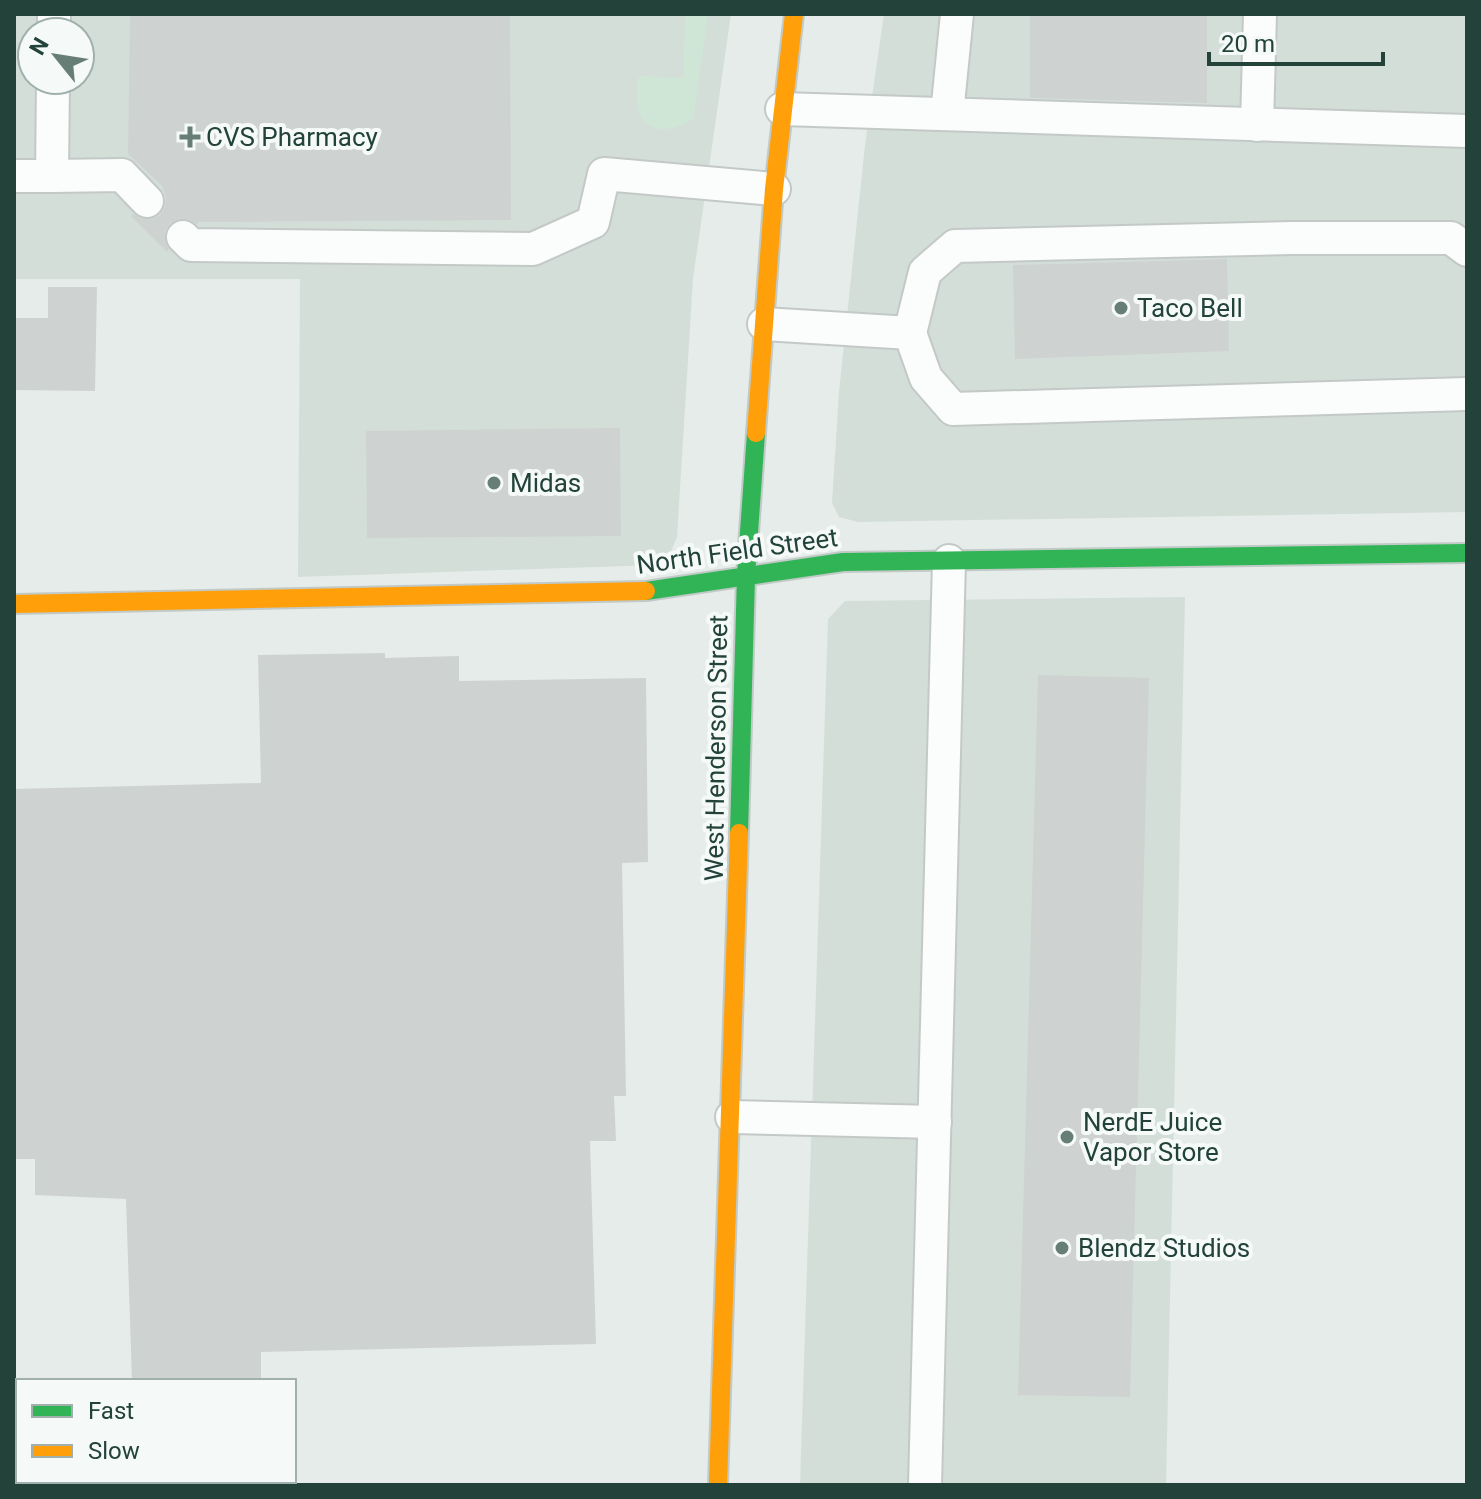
<svg xmlns="http://www.w3.org/2000/svg" width="1481" height="1499" font-family="Roboto,sans-serif">
	<rect width="100%" height="100%" fill="#e6ece9"/>
	<!-- built -->
	<g fill="#d4ded9" fill-rule="evenodd">
		<path d="M 14,14 L 731,14 L 693,279 L 677,537 L 667,561 L 655,565 L 298,577 L 300,279 L 14,279 ZM 32,32 L 80,32 L 80,80 L 32,80 Z"/>
		<path d="M 884,14 L 1467,14 L 1467,512 L 858,522 L 839,517 L 832,503 L 839,392 L 865,145 Z"/>
		<path d="M 1185,597 L 1166,1485 L 800,1485 L 828,619 L 845,601 Z"/>
	</g>
	<!-- green -->
	<path fill="#cfe6d6" d="M 685,14 L 708,14 L 693,119 C 676,130 648,137 639,112 C 636,103 637,90 637,80 L 641,76 L 684,78 Z"/>
	<!-- building -->
	<g fill="#ced3d1">
		<path d="M 130,14 L 510,14 L 511,220 L 199,222 L 197,224 L 189,219 L 179,219 L 170,223 L 165,231 L 165,241 L 169,250 L 167,252 L 131,216 L 133,214 L 142,219 L 152,219 L 160,215 L 165,207 L 166,197 L 162,186 L 128,154 Z"/>
		<path d="M 1030,14 L 1207,14 L 1207,103 L 1030,98 Z"/>
		<path d="M 1227,259 L 1229,351 L 1015,359 L 1013,265 Z"/>
		<path d="M 48,287 L 97,287 L 95,391 L 14,390 L 14,318 L 48,318 Z"/>
		<path d="M 620,428 L 621,536 L 367,538 L 366,431 Z"/>
		<path d="M 385,653 L 385,658 L 459,656 L 459,681 L 646,678 L 648,862 L 622,863 L 626,1096 L 614,1096 L 616,1141 L 590,1141 L 596,1344 L 261,1352 L 261,1381 L 132,1381 L 126,1199 L 35,1195 L 35,1159 L 14,1159 L 14,789 L 261,783 L 258,655 Z"/>
		<path d="M 1038,675 L 1149,678 L 1130,1397 L 1018,1395 Z"/>
	</g>
	<g fill="none" stroke-linecap="round" stroke-linejoin="round">
		<!-- lane casing -->
		<g stroke="#c3c9c7" stroke-width="36">
			<g id="lane">
				<path d="M 54,32 L 54,14"/>
				<path d="M 782,109 L 1467,131"/>
				<path d="M 947,114 L 957,14"/>
				<path d="M 1257,125 L 1260,14"/>
				<path d="M 14,176 L 52,176 L 53,80"/>
				<path d="M 52,176 L 122,175 L 147,201"/>
				<path d="M 183,237 L 191,245 L 533,249 L 593,222 L 604,174 L 774,189"/>
				<path d="M 764,324 L 910,333 L 926,378 L 953,409 L 1467,394"/>
				<path d="M 910,333 L 925,272 L 955,246 L 1293,238 L 1451,238 L 1467,250"/>
				<path d="M 732,1117 L 935,1122"/>
				<path d="M 925,1485 L 949,561"/>
			</g>
		</g>
		<!-- fast casing -->
		<g stroke="#c1cac7" stroke-width="22">
			<g id="fast">
				<path d="M 646,591 L 843,562 L 1467,553"/>
				<path d="M 739,833 L 746,575 L 756,433"/>
			</g>
		</g>
		<!-- slow casing -->
		<g stroke="#c1cac7" stroke-width="22">
			<g id="slow">
				<path d="M 756,433 L 774,189 L 794,14"/>
				<path d="M 14,604 L 646,591"/>
				<path d="M 718,1485 L 739,833"/>
			</g>
		</g>
		<!-- lane -->
		<use href="#lane" stroke="#fbfcfc" stroke-width="32"/>
		<!-- fast -->
		<use href="#fast" stroke="#30b455" stroke-width="18"/>
		<!-- slow -->
		<use href="#slow" stroke="#ff9f0a" stroke-width="18"/>
	</g>
	<!-- markers -->
	<g fill="#677e77" stroke="#f5faf8" stroke-width="3">
		<path d="M186 125h8v8h8v8h-8v8h-8v-8h-8v-8h8z"/>
		<circle cx="1121" cy="308" r="8"/>
		<circle cx="494" cy="483" r="8"/>
		<circle cx="1067" cy="1137" r="8"/>
		<circle cx="1062" cy="1248" r="8"/>
	</g>
	<g text-anchor="middle" dominant-baseline="central" stroke-width="8" stroke-linejoin="round" paint-order="stroke">
		<!-- poi labels -->
		<g font-size="26" fill="#22423a" stroke="#f5faf8" text-anchor="start">
			<text x="206" y="137">CVS Pharmacy</text>
			<text x="1137" y="308">Taco Bell</text>
			<text x="510" y="483">Midas</text>
			<text x="1083" y="1122">NerdE Juice<tspan x="1083" dy="30">Vapor Store</tspan></text>
			<text x="1078" y="1248">Blendz Studios</text>
		</g>
		<!-- street labels -->
		<g font-size="26" fill="#22423a" stroke="#f5faf8">
			<text transform="translate(737 551) rotate(-8)">North Field Street</text>
			<text transform="translate(716 748) rotate(-89)">West Henderson Street</text>
		</g>
	</g>
	<!-- border -->
	<rect width="1481" height="1499" fill="none" stroke="#22423a" stroke-width="32"/>
	<!-- legend -->
	<rect x="16" y="1379" width="280" height="104" fill="#f5faf8" stroke="#a1b0ac" stroke-width="2"/>
	<rect x="32" y="1405" width="40" height="12" fill="#30b455" stroke="#a1b0ac" stroke-width="2"/>
	<text x="88" y="1419" font-size="24" fill="#22423a">Fast</text>
	<rect x="32" y="1445" width="40" height="12" fill="#ff9f0a" stroke="#a1b0ac" stroke-width="2"/>
	<text x="88" y="1459" font-size="24" fill="#22423a">Slow</text>
	<!-- north arrow -->
	<g transform="translate(56 56) rotate(300)"><circle r="38" fill="#f5faf8" stroke="#a1b0ac" stroke-width="2"/>
	<path d="M0-6L14 30L0 20L-14 30Z" fill="#677e77"/>
	<text y="-12" font-size="22" font-weight="bold" text-anchor="middle" fill="#22423a">N</text>
	</g>
	<!-- scale -->
	<path d="M1209 52v12h174v-12" fill="none" stroke="#22423a" stroke-width="4"/>
	<text x="1221" y="52" font-size="24" fill="#22423a" stroke="#f5faf8" stroke-width="6" paint-order="stroke">20 m</text>
</svg>
